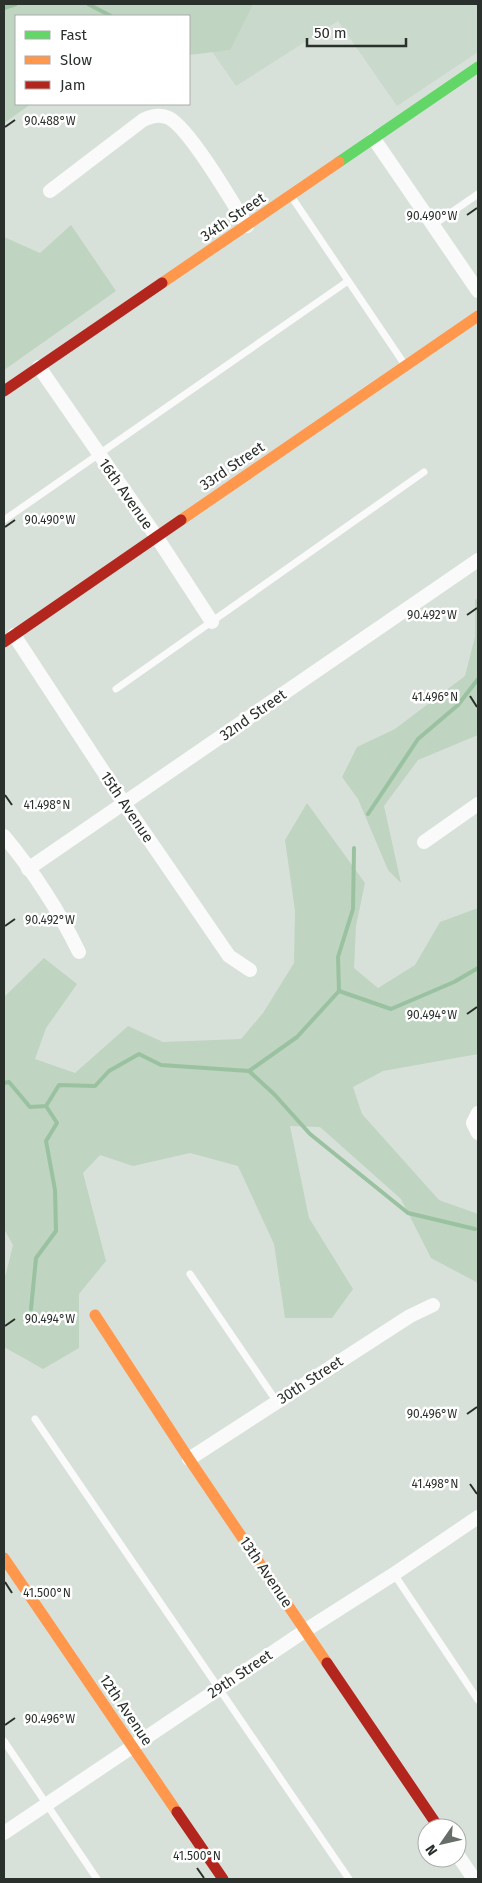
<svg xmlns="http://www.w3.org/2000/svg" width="482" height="1883" font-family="'Fira Sans',sans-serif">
	<rect width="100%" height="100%" fill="#d8e1d9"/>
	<!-- built -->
	<path fill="#c9d9cb" d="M 179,4 L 478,4 L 478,52 L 397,106 L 338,21 L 236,86 Z"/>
	<!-- green -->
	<g fill="#bfd4c1">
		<path d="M 4,4 L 253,4 L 230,50 L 189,55 L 189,16 L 16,16 L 16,104 L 31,104 L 4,123 Z"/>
		<path d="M 71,225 L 116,291 L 4,370 L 4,237 L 40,253 Z"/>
		<path d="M 478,598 L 478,735 L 418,760 L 384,806 L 401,883 L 388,870 L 358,799 L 342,777 L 357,747 L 395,729 L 465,676 L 475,637 L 475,600 Z"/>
		<path d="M 307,803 L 365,883 L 356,926 L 354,968 L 378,988 L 415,965 L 440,922 L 478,908 L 478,1054 L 383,1071 L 353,1087 L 362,1114 L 439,1200 L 478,1214 L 478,1283 L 431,1258 L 401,1199 L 320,1127 L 290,1126 L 309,1218 L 353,1289 L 332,1318 L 285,1318 L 274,1244 L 238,1166 L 190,1153 L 133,1166 L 100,1155 L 83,1173 L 106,1261 L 79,1294 L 79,1348 L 43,1369 L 4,1347 L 4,1281 L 13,1245 L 4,1229 L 4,997 L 44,958 L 77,984 L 46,1028 L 35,1059 L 75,1073 L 128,1026 L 163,1042 L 241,1039 L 263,1013 L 294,963 L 295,911 L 285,840 Z"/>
	</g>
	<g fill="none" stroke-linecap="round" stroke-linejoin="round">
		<!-- stream -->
		<g stroke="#9ac2a1" stroke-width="4">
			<path d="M 88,4 L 111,16"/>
			<path d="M 4,8 L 16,4"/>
			<path d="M 368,814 L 418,739 L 458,705 L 478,679"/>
			<path d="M 339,991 L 338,957 L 353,909 L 354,848"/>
			<path d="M 249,1071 L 274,1094 L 310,1134 L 408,1213 L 475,1229"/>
			<path d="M 4,1083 L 9,1082 L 30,1107 L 46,1106 L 59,1085 L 95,1086 L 109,1071 L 139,1054 L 161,1065 L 249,1071 L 297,1037 L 339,991 L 391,1009 L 454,982 L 478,968"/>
			<path d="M 31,1309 L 36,1258 L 56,1231 L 55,1190 L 46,1141 L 57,1123 L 46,1106"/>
		</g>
		<!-- lane -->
		<g stroke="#f9faf9" stroke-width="7">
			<path d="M 291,196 L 405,365"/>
			<path d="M 433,225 L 478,194"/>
			<path d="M 4,520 L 348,281"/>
			<path d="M 116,689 L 424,472"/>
			<path d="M 190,1274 L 277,1402"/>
			<path d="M 35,1419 L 349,1879"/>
			<path d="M 394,1574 L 478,1700"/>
			<path d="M 4,1741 L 97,1879"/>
		</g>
		<!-- street -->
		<g stroke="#f9faf9" stroke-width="14">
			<path d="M 374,139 L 478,291"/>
			<path d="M 50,191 L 143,120 C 151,116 161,114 169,118 C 190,129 233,203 247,226"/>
			<path d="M 39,367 L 156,536 L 212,622"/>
			<path d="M 14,635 L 124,803 L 229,956 L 250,970"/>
			<path d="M 4,836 C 33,871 59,911 79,952"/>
			<path d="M 424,842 L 478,804"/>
			<path d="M 28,869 L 478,560"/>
			<path d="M 478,1113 L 473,1123 L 478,1133"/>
			<path d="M 189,1459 L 410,1316 L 433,1305"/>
			<path d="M 4,1833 L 306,1630 L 394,1574 L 478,1517"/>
			<path d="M 457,1854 L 474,1879"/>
		</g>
		<!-- fast -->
		<path stroke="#63d668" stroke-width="11" d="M 339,162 L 478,67"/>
		<!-- slow -->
		<g stroke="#ff974d" stroke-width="11">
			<path d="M 162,283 L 339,162"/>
			<path d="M 181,520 L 478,316"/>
			<path d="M 95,1315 L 189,1459 L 327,1663"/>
			<path d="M 4,1558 L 177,1812"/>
		</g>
		<!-- jam -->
		<g stroke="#b3261e" stroke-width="11">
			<path d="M 4,391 L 162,283"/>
			<path d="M 4,642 L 181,520"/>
			<path d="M 327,1663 L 439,1828"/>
			<path d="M 177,1812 L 223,1879"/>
		</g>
	</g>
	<!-- ticks -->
	<path fill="none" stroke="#2a302b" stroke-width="2" d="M 5,127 L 15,120M 467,215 L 477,208M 5,527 L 15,520M 467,615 L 477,608M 470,696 L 477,707M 5,795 L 12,805M 5,926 L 15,919M 467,1014 L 477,1007M 5,1326 L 15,1319M 467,1414 L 477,1407M 470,1484 L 477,1494M 5,1582 L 12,1593M 5,1725 L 15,1718M 197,1868 L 204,1878"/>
	<g text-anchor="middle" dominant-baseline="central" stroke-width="5" stroke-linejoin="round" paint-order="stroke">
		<!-- street labels -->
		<g font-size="15" fill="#2a302b" stroke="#fff">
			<text transform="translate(233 217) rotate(-34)">34th Street</text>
			<text transform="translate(232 466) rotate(-34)">33rd Street</text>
			<text transform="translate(126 494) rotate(55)">16th Avenue</text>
			<text transform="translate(253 715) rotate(-35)">32nd Street</text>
			<text transform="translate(127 807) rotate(56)">15th Avenue</text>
			<text transform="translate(310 1380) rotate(-33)">30th Street</text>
			<text transform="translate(266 1572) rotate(56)">13th Avenue</text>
			<text transform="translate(240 1674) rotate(-34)">29th Street</text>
			<text transform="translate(126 1710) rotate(56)">12th Avenue</text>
		</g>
	</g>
	<g font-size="12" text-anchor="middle" fill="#2a302b" stroke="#fff" stroke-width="5" stroke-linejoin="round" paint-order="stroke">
		<text x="50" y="125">90.488°W</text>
		<text x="432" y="220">90.490°W</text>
		<text x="50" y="524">90.490°W</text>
		<text x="432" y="619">90.492°W</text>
		<text x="435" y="701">41.496°N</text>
		<text x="47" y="809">41.498°N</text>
		<text x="50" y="924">90.492°W</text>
		<text x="432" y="1019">90.494°W</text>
		<text x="50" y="1323">90.494°W</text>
		<text x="432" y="1418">90.496°W</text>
		<text x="435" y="1488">41.498°N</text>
		<text x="47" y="1597">41.500°N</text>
		<text x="50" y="1723">90.496°W</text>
		<text x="197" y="1860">41.500°N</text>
	</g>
	<!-- border -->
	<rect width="482" height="1883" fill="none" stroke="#2a302b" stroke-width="10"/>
	<!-- legend -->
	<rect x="15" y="15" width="175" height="90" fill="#ffffff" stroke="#aaacaa"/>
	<rect x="25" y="31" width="25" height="8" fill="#63d668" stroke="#aaacaa"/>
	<text x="60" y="40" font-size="15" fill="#2a302b">Fast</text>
	<rect x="25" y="56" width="25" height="8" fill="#ff974d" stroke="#aaacaa"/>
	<text x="60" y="65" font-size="15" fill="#2a302b">Slow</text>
	<rect x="25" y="81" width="25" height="8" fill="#b3261e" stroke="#aaacaa"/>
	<text x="60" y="90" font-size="15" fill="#2a302b">Jam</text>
	<!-- north arrow -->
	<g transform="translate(442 1843) rotate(236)"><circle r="24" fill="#ffffff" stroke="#aaacaa"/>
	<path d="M0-4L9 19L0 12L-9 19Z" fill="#676e68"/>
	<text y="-8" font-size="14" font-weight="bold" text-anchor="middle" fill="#2a302b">N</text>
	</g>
	<!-- scale -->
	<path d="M307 38v8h99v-8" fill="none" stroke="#2a302b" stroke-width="2.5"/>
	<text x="314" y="38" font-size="15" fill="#2a302b" stroke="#ffffff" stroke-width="4" paint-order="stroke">50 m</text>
</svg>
